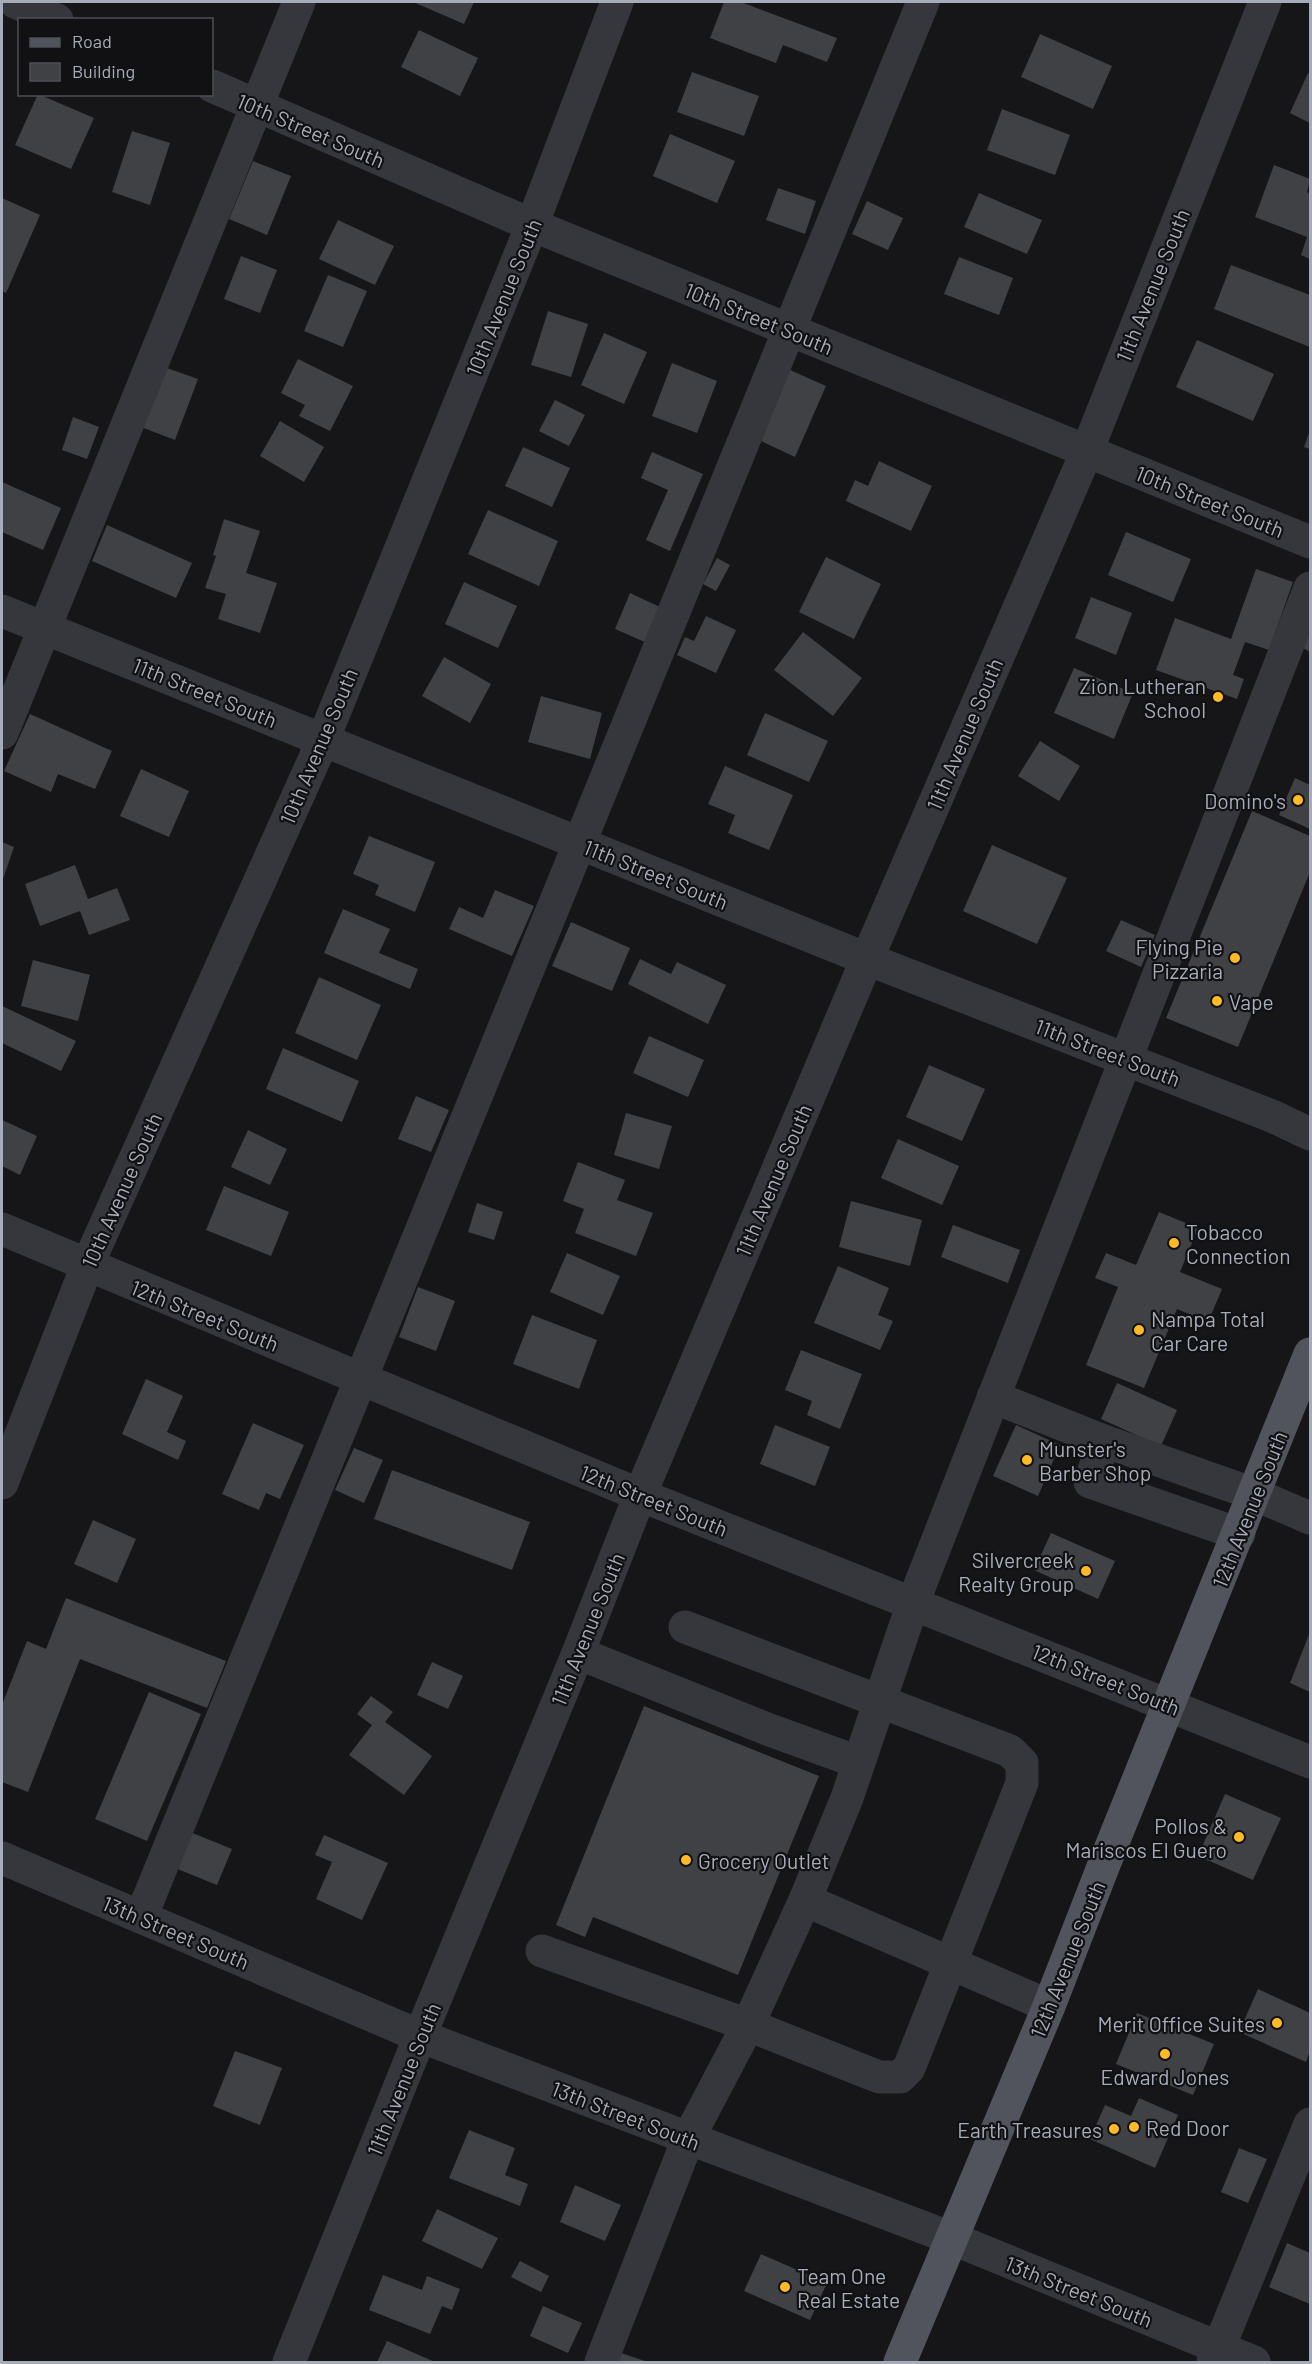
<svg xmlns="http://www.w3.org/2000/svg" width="1312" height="2364" font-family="Barlow,sans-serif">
	<rect width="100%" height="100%" fill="#161618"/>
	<!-- building -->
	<g fill="#404145">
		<path d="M 413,2 L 474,2 L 464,24 Z"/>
		<path d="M 724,2 L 741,2 L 837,38 L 827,62 L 783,45 L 776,63 L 710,38 Z"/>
		<path d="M 419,30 L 478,58 L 460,96 L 401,67 Z"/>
		<path d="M 1040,34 L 1112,66 L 1093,109 L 1021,77 Z"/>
		<path d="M 692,72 L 759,96 L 744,136 L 677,112 Z"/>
		<path d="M 1308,73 L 1310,74 L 1310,123 L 1290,113 Z"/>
		<path d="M 38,94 L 94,118 L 71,169 L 15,145 Z"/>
		<path d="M 1002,109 L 1070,135 L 1055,175 L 987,150 Z"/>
		<path d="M 132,131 L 170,143 L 150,205 L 112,192 Z"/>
		<path d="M 670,134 L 735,161 L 717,203 L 653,176 Z"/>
		<path d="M 253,161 L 291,176 L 267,235 L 229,219 Z"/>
		<path d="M 1274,165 L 1310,179 L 1307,192 L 1310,194 L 1310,259 L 1301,255 L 1307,237 L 1255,217 Z"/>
		<path d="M 778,188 L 816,201 L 805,234 L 766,220 Z"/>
		<path d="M 979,193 L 1042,220 L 1027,254 L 964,227 Z"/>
		<path d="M 2,198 L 40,215 L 6,293 L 2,291 Z"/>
		<path d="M 867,201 L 903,218 L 888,250 L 852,234 Z"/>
		<path d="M 338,220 L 394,246 L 375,285 L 319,259 Z"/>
		<path d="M 241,256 L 277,270 L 260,313 L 224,299 Z"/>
		<path d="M 959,257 L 1013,278 L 999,315 L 944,294 Z"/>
		<path d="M 1231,265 L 1310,295 L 1310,347 L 1214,309 Z"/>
		<path d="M 328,275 L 367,291 L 343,347 L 304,331 Z"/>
		<path d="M 548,311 L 588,324 L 571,377 L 531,365 Z"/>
		<path d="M 604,333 L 647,352 L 624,404 L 581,385 Z"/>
		<path d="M 1197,340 L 1274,374 L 1253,421 L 1176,387 Z"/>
		<path d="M 298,359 L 353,386 L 330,431 L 299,416 L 305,405 L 281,393 Z"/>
		<path d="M 672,363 L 717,381 L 697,433 L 652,416 Z"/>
		<path d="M 164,367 L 198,379 L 175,440 L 141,427 Z"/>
		<path d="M 790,370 L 826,386 L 795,457 L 759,440 Z"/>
		<path d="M 555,400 L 585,415 L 569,446 L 539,431 Z"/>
		<path d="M 73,417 L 99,427 L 87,459 L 62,450 Z"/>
		<path d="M 280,421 L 324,447 L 304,482 L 260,456 Z"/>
		<path d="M 1310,430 L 1310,449 L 1304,447 Z"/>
		<path d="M 523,447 L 570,468 L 552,507 L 505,486 Z"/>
		<path d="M 652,452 L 703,474 L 670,551 L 646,540 L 668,490 L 641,478 Z"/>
		<path d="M 879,461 L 932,486 L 911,531 L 846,501 L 855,480 L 868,486 Z"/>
		<path d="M 2,482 L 61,508 L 43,550 L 2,532 Z"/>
		<path d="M 488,510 L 558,541 L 539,586 L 468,554 Z"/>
		<path d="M 224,519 L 260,531 L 246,573 L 277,583 L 260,633 L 218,619 L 226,594 L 205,588 L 216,556 L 213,555 Z"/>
		<path d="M 107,525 L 192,563 L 176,598 L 92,561 Z"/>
		<path d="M 1126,532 L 1191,559 L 1173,602 L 1108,575 Z"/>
		<path d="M 826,557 L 881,584 L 854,639 L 799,612 Z"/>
		<path d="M 717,558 L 730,565 L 716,591 L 703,584 Z"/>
		<path d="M 1256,569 L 1293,582 L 1269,650 L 1245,642 L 1233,675 L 1244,679 L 1237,699 L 1156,670 L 1175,618 L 1231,639 Z"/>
		<path d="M 464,582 L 517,606 L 498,648 L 445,624 Z"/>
		<path d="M 630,593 L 660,607 L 645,642 L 615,629 Z"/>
		<path d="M 1091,597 L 1132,613 L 1116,655 L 1075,638 Z"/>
		<path d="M 706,616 L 736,630 L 716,673 L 677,655 L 685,637 L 694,641 Z"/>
		<path d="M 1310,629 L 1310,652 L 1301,647 Z"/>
		<path d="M 803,632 L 862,678 L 833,716 L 774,670 Z"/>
		<path d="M 444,657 L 491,684 L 470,723 L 422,696 Z"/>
		<path d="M 1074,668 L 1133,693 L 1114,739 L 1054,713 Z"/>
		<path d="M 541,696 L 602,713 L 590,759 L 528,742 Z"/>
		<path d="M 765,713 L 828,741 L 809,782 L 747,755 Z"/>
		<path d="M 30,714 L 112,751 L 95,789 L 58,774 L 51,792 L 4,771 Z"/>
		<path d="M 1040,741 L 1080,766 L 1059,801 L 1018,776 Z"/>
		<path d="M 725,766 L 793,795 L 769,850 L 728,833 L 735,815 L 708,804 Z"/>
		<path d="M 141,769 L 189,791 L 169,837 L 120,816 Z"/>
		<path d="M 1295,778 L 1310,785 L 1310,829 L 1279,815 Z"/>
		<path d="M 1252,811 L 1310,836 L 1310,872 L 1238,1047 L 1166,1018 Z"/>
		<path d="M 369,836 L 435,862 L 415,912 L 375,895 L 379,885 L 353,874 Z"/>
		<path d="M 2,842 L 14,847 L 2,882 Z"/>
		<path d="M 992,845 L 1067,878 L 1037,944 L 963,911 Z"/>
		<path d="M 75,865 L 88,899 L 117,888 L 130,920 L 89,935 L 80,911 L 40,926 L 25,884 Z"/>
		<path d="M 495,890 L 534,906 L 512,956 L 449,929 L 459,907 L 483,918 Z"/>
		<path d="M 343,909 L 390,929 L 379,953 L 418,969 L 410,989 L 324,953 Z"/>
		<path d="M 1121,920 L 1155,935 L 1141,967 L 1106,951 Z"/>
		<path d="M 571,922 L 630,948 L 612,991 L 552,966 Z"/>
		<path d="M 640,959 L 671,974 L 677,962 L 726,985 L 708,1024 L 628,984 Z"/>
		<path d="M 33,960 L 90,975 L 78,1021 L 21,1006 Z"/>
		<path d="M 319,977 L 381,1005 L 357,1060 L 295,1033 Z"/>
		<path d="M 2,1006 L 76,1041 L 61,1071 L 2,1043 Z"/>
		<path d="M 649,1036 L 704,1060 L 688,1097 L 633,1073 Z"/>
		<path d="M 283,1048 L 359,1081 L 342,1122 L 266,1089 Z"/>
		<path d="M 929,1065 L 985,1089 L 962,1141 L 906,1117 Z"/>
		<path d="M 416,1096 L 449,1110 L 431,1152 L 398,1139 Z"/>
		<path d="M 626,1113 L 672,1126 L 659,1169 L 614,1155 Z"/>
		<path d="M 2,1120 L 37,1136 L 20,1175 L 2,1166 Z"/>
		<path d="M 248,1130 L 287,1149 L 270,1185 L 231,1167 Z"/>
		<path d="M 898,1139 L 959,1166 L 942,1205 L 881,1178 Z"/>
		<path d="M 578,1162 L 625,1180 L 617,1200 L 653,1213 L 636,1256 L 575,1233 L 584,1209 L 563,1201 Z"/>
		<path d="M 224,1186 L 289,1212 L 271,1256 L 206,1230 Z"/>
		<path d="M 851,1201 L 922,1220 L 910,1266 L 839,1247 Z"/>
		<path d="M 477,1203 L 503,1212 L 494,1240 L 468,1232 Z"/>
		<path d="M 1159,1212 L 1198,1228 L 1180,1272 L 1222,1289 L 1208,1322 L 1177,1309 L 1144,1388 L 1086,1365 L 1118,1287 L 1095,1278 L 1106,1253 L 1136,1265 Z"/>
		<path d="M 953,1225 L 1020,1250 L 1008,1283 L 941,1257 Z"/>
		<path d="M 567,1253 L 620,1276 L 603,1315 L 550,1292 Z"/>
		<path d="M 838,1266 L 889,1288 L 878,1315 L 893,1321 L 880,1350 L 814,1323 Z"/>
		<path d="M 418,1287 L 455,1301 L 436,1351 L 399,1337 Z"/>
		<path d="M 532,1315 L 597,1340 L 579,1389 L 513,1364 Z"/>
		<path d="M 801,1350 L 862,1374 L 840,1429 L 807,1415 L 812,1401 L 785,1390 Z"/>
		<path d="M 146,1379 L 183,1396 L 167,1432 L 186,1441 L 178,1460 L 122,1434 Z"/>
		<path d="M 1117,1383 L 1177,1410 L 1161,1446 L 1101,1419 Z"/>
		<path d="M 253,1423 L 304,1445 L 280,1499 L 266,1493 L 259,1510 L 222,1494 Z"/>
		<path d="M 775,1425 L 830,1447 L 815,1486 L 760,1464 Z"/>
		<path d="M 1016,1425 L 1060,1445 L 1038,1496 L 993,1476 Z"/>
		<path d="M 354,1448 L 383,1460 L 364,1503 L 335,1490 Z"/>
		<path d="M 392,1470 L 530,1522 L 512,1570 L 374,1519 Z"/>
		<path d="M 93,1520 L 136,1539 L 117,1583 L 74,1564 Z"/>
		<path d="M 1051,1533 L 1115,1561 L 1098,1599 L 1034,1570 Z"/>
		<path d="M 66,1598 L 226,1661 L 207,1708 L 80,1659 L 28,1792 L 2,1782 L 2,1705 L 27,1641 L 46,1649 Z"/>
		<path d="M 1310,1632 L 1310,1692 L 1290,1683 Z"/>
		<path d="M 432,1662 L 463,1676 L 448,1709 L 417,1695 Z"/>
		<path d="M 149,1692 L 201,1714 L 147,1841 L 95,1819 Z"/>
		<path d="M 371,1696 L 393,1712 L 385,1722 L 432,1756 L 404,1795 L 349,1755 L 372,1725 L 357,1714 Z"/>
		<path d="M 644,1706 L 819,1776 L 738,1975 L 593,1917 L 585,1937 L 556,1925 Z"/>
		<path d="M 1225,1794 L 1281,1818 L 1253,1880 L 1198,1856 Z"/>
		<path d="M 190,1832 L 232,1849 L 217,1885 L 175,1868 Z"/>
		<path d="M 324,1835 L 388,1863 L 362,1920 L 316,1899 L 332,1862 L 315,1855 Z"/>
		<path d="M 1258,1989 L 1310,2013 L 1310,2051 L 1306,2062 L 1239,2032 Z"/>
		<path d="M 1137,2013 L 1214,2044 L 1193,2095 L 1116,2064 Z"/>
		<path d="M 235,2051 L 282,2068 L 260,2125 L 213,2106 Z"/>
		<path d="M 1139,2098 L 1178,2115 L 1155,2168 L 1090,2139 L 1105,2105 L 1131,2116 Z"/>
		<path d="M 469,2130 L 515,2148 L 505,2175 L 528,2184 L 520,2206 L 449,2178 Z"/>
		<path d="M 1239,2148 L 1267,2159 L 1248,2203 L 1221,2192 Z"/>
		<path d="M 575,2185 L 621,2205 L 605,2241 L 560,2222 Z"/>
		<path d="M 437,2209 L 498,2238 L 482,2269 L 422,2241 Z"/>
		<path d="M 1287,2243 L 1310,2253 L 1310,2304 L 1269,2287 Z"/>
		<path d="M 761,2254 L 827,2283 L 810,2320 L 744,2291 Z"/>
		<path d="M 520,2261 L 549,2276 L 541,2292 L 511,2277 Z"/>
		<path d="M 383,2275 L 422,2290 L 427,2276 L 460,2289 L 452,2310 L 442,2306 L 430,2334 L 369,2310 Z"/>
		<path d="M 543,2306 L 582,2323 L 568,2353 L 530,2336 Z"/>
		<path d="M 387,2341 L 435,2362 L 377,2362 Z"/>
		<path d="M 618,2352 L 648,2362 L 615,2362 Z"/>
	</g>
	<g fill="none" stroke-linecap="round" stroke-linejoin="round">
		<!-- minor -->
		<g stroke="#36373d" stroke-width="33">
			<path d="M 15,2 L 57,20"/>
			<path d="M 212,86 L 532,225 L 1310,542"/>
			<path d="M 2,611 L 867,959 L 1272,1116 L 1310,1134"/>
			<path d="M 2,733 L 299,2"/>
			<path d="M 2,1229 L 640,1495 L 1310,1762"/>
			<path d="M 993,1397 L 1104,1441 L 1254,1494 L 1310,1518"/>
			<path d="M 1104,1441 L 1090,1482 L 1239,1534"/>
			<path d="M 2,1483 L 87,1266 L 323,740 L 532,225 L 617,2"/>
			<path d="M 578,1653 L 767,1729 L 858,1762"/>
			<path d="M 2,1858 L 420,2036 L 951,2238 L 1254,2362"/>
			<path d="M 805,1900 L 1049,2006"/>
			<path d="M 141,1917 L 923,2"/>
			<path d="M 542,1951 L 748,2025 L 879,2077 L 900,2077 L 909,2068 L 1022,1783 L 1022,1763 L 1010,1751 L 685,1627"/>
			<path d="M 289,2362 L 420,2036 L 578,1653 L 640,1495 L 867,959 L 1087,451 L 1265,2"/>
			<path d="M 601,2362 L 688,2139 L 748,2025 L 805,1900 L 847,1798 L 913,1603 L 1310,588"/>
			<path d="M 1213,2362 L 1310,2124"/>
		</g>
		<!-- major -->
		<path stroke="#52545d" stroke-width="33" d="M 900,2362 L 1049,2006 L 1103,1867 L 1310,1354"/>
	</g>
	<!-- markers -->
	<g fill="#ffba27" stroke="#111113" stroke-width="2">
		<circle cx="1218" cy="697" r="6"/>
		<circle cx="1298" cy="800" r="6"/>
		<circle cx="1235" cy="958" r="6"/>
		<circle cx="1217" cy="1001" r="6"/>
		<circle cx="1174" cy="1243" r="6"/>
		<circle cx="1139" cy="1330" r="6"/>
		<circle cx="1027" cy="1460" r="6"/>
		<circle cx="1086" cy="1571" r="6"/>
		<circle cx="1239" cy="1837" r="6"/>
		<circle cx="686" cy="1860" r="6"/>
		<circle cx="1277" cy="2023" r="6"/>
		<circle cx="1165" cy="2054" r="6"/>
		<circle cx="1134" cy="2127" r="6"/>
		<circle cx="1114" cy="2129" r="6"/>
		<circle cx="785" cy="2287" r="6"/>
	</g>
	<g text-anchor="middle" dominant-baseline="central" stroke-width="4.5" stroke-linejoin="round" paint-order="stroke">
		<!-- street labels -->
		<g font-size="21" fill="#a6acb9" stroke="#111113">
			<text transform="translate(311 130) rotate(23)">10th Street South</text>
			<text transform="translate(1152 285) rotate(-68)">11th Avenue South</text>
			<text transform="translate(503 297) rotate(-68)">10th Avenue South</text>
			<text transform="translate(759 318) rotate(22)">10th Street South</text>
			<text transform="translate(1210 501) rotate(22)">10th Street South</text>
			<text transform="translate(205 692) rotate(22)">11th Street South</text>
			<text transform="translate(964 734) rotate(-67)">11th Avenue South</text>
			<text transform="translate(318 746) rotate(-67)">10th Avenue South</text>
			<text transform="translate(656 874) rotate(22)">11th Street South</text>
			<text transform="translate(1108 1052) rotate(21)">11th Street South</text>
			<text transform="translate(773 1180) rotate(-67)">11th Avenue South</text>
			<text transform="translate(121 1190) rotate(-66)">10th Avenue South</text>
			<text transform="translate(205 1315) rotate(22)">12th Street South</text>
			<text transform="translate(654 1500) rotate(22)">12th Street South</text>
			<text transform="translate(1249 1509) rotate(-68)">12th Avenue South</text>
			<text transform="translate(587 1629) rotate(-68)">11th Avenue South</text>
			<text transform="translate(1106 1679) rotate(22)">12th Street South</text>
			<text transform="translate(176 1932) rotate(23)">13th Street South</text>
			<text transform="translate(1067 1959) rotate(-68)">12th Avenue South</text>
			<text transform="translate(403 2079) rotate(-68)">11th Avenue South</text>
			<text transform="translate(626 2115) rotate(21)">13th Street South</text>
			<text transform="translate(1079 2291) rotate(22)">13th Street South</text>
		</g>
		<!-- poi labels -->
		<g font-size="21" fill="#a6acb9" stroke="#111113" text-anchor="end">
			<text x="1206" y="685">Zion Lutheran<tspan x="1206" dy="24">School</tspan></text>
			<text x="1286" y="800">Domino's</text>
			<text x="1223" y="946">Flying Pie<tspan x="1223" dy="24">Pizzaria</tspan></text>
			<text x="1229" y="1001" text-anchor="start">Vape</text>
			<text x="1186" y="1231" text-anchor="start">Tobacco<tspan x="1186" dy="24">Connection</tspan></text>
			<text x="1151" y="1318" text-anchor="start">Nampa Total<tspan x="1151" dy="24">Car Care</tspan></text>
			<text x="1039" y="1448" text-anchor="start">Munster's<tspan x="1039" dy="24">Barber Shop</tspan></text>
			<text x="1074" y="1559">Silvercreek<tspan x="1074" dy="24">Realty Group</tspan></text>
			<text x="1227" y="1825">Pollos &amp;<tspan x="1227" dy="24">Mariscos El Guero</tspan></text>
			<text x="698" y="1860" text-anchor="start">Grocery Outlet</text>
			<text x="1265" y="2023">Merit Office Suites</text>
			<text x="1165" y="2076" text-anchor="middle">Edward Jones</text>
			<text x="1146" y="2127" text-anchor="start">Red Door</text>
			<text x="1102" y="2129">Earth Treasures</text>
			<text x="797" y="2275" text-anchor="start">Team One<tspan x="797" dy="24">Real Estate</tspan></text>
		</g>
	</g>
	<!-- border -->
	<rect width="1312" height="2364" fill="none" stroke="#a6acb9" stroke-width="6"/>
	<!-- legend -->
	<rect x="18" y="18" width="195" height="78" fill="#111113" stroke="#4d4f55" stroke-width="1.5"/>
	<rect x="30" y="38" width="30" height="9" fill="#52545d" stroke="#4d4f55" stroke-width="1.5"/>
	<text x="72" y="48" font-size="18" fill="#a6acb9">Road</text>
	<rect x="30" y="63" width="30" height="18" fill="#404145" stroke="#4d4f55" stroke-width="1.5"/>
	<text x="72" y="78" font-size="18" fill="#a6acb9">Building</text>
</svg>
